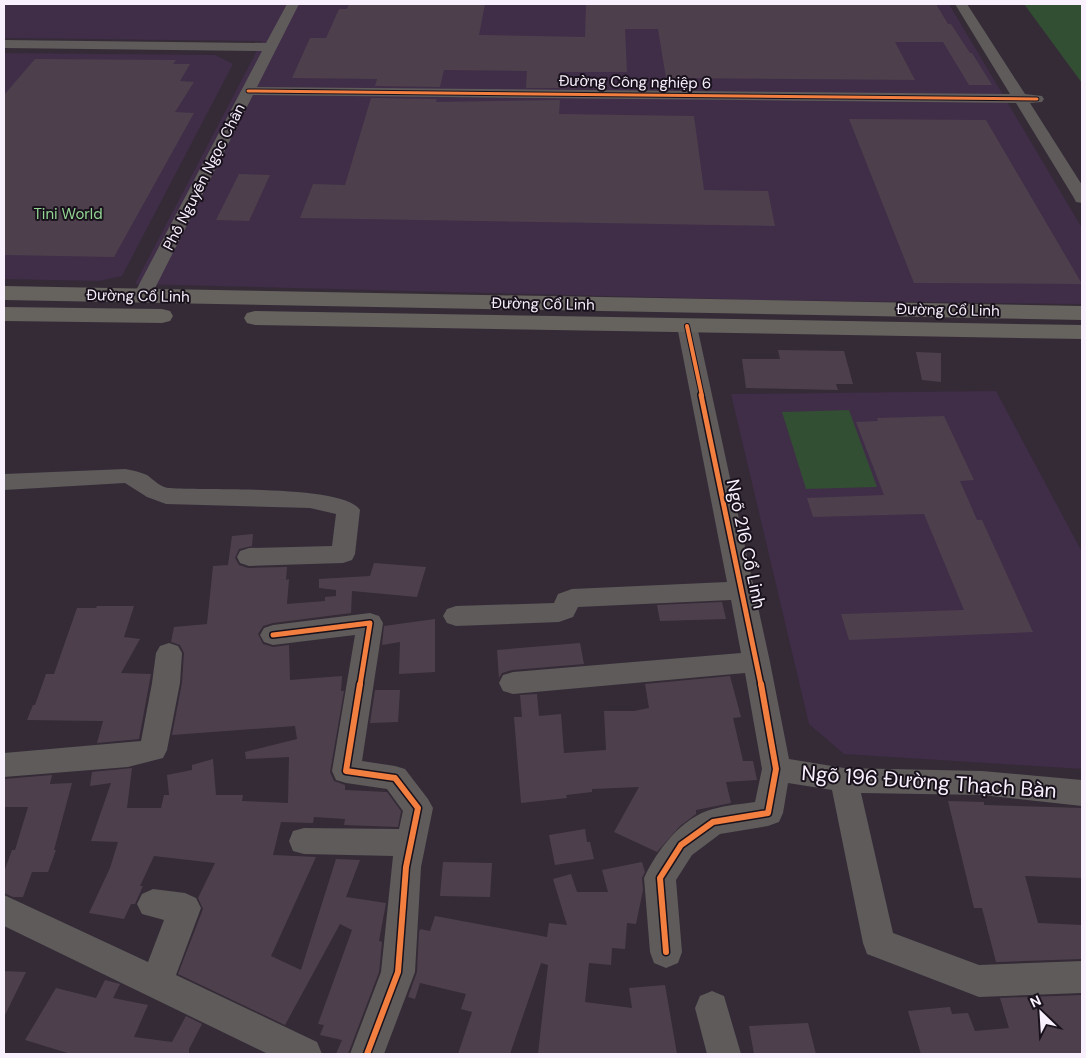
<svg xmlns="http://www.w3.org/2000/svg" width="1086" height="1058" font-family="'DM Sans',sans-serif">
	<rect width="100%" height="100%" fill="#342b37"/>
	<!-- built -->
	<g fill="#402d48">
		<path d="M 4,4 L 949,4 L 1082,228 L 1082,304 L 766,300 L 135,284 L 262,41 L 4,38 Z"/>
		<path d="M 4,53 L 215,55 L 233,64 L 122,276 L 99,281 L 4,279 Z"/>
		<path d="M 996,391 L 1082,552 L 1082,769 L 844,754 L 809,724 L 731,394 Z"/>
	</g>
	<!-- green -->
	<g fill="#324e33">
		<path d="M 1024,4 L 1082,4 L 1082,83 Z"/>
		<path d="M 849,410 L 877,487 L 806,489 L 782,412 Z"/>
	</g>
	<!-- building -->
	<g fill="#4d404c">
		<path d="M 349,4 L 485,4 L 479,35 L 585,37 L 586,4 L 936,4 L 948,24 L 951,24 L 970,53 L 972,53 L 992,85 L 969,85 L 943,42 L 895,42 L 915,80 L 666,78 L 658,29 L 625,29 L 627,72 L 560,72 L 560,88 L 526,88 L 527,71 L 444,70 L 440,87 L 375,86 L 377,79 L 292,78 L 310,38 L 326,38 L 339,9 L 347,9 Z"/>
		<path d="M 35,59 L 176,60 L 173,64 L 190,64 L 180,81 L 194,82 L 175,112 L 194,113 L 114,257 L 4,255 L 4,95 Z"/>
		<path d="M 371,98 L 437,99 L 436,102 L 560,100 L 559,114 L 694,116 L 704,190 L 768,191 L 775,226 L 300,218 L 313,184 L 345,185 Z"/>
		<path d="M 849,119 L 986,120 L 1082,284 L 914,283 Z"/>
		<path d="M 239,174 L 270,175 L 249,221 L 216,220 Z"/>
		<path d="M 778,350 L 844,351 L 853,384 L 836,384 L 838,390 L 746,388 L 742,359 L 780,359 Z"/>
		<path d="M 916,352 L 941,353 L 941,382 L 922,380 Z"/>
		<path d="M 944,416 L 974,480 L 960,481 L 977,520 L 982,520 L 1033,632 L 849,640 L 841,614 L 964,610 L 924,514 L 813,517 L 807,498 L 884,495 L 856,422 L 878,421 L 877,418 Z"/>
		<path d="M 253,534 L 252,546 L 239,549 L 235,558 L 239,565 L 248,568 L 287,567 L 286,580 L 289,579 L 287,604 L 325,601 L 325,597 L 336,596 L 336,590 L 319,588 L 319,579 L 370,576 L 374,563 L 426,567 L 417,597 L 352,591 L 351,613 L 273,623 L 263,626 L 258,634 L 263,644 L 273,647 L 289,645 L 290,680 L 342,676 L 341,691 L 344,691 L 330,772 L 334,781 L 345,785 L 345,790 L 387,792 L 401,811 L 398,827 L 344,825 L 345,819 L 314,817 L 313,823 L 281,822 L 273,855 L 316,857 L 271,956 L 301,970 L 336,859 L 360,860 L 346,897 L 386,903 L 379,941 L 382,942 L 379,972 L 348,1054 L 336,1054 L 342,1040 L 320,1035 L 324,1025 L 318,1024 L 352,930 L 340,924 L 285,1025 L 178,974 L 203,909 L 198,898 L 215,863 L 154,856 L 140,886 L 143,886 L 135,904 L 131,904 L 124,919 L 89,913 L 110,868 L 118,842 L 91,841 L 111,783 L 90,786 L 92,772 L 132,768 L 127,808 L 161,808 L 164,795 L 169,795 L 167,775 L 192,770 L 192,765 L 213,759 L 216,795 L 243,795 L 242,801 L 288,803 L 289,757 L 246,759 L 245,752 L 297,739 L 295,726 L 172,735 L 182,683 L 184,653 L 180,645 L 171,642 L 174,627 L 207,624 L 213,566 L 228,565 L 232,536 Z"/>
		<path d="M 722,602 L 726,619 L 660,621 L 657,605 Z"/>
		<path d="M 97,606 L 134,606 L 124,637 L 140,639 L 121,673 L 151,674 L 139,739 L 97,743 L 103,721 L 27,720 L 33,705 L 35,705 L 46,674 L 54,674 L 77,608 L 96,608 Z"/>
		<path d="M 435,619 L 435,672 L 399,674 L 400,642 L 382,645 L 384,626 Z"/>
		<path d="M 580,643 L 584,664 L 512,670 L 502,673 L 499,678 L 497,650 Z"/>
		<path d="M 730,676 L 741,717 L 733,718 L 743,761 L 753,761 L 757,780 L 726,782 L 731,803 L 696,810 L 696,814 L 680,826 L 657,852 L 614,832 L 639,787 L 592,789 L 592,792 L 566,795 L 567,798 L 521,803 L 514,717 L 522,717 L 520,695 L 537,694 L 539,716 L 561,714 L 564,753 L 606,750 L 604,711 L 634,711 L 649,708 L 645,684 Z"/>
		<path d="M 375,690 L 400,690 L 398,722 L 370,723 Z"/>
		<path d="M 52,775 L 50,784 L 72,783 L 54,850 L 56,850 L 48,872 L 32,872 L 23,897 L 13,897 L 4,893 L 4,872 L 12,850 L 15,850 L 28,807 L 4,807 L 4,779 Z"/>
		<path d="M 948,801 L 984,802 L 984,805 L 1082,808 L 1082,878 L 1025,876 L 1038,923 L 1082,925 L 1082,959 L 996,962 L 982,908 L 974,908 Z"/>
		<path d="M 585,829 L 587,842 L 590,842 L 594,859 L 555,865 L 549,835 Z"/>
		<path d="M 443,862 L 492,863 L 490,897 L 440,896 Z"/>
		<path d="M 642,862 L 645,872 L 642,878 L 643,890 L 636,924 L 627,923 L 625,949 L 612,948 L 611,965 L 589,963 L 585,1002 L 632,1008 L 629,988 L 665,985 L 677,1054 L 538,1054 L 548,965 L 541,963 L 510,1054 L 458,1054 L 472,1012 L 461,1009 L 466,994 L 420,983 L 415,999 L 408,997 L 417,972 L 419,932 L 420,929 L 430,931 L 435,916 L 547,937 L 549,923 L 567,925 L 553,879 L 571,874 L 577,892 L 608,892 L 602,870 Z"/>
		<path d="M 4,971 L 26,972 L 4,1017 Z"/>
		<path d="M 105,980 L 120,984 L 113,998 L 148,1005 L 134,1037 L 172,1042 L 186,1016 L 202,1024 L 189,1049 L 189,1054 L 71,1054 L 25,1040 L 56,988 L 96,998 Z"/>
		<path d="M 1082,995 L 1082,1054 L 921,1054 L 908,1011 L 950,1007 L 952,1014 L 968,1013 L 975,1031 L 1009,1028 L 1000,998 Z"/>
		<path d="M 808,1023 L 816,1054 L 754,1054 L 749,1026 Z"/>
	</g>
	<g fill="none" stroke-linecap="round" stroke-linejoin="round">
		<!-- minor -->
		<g fill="#5e5b5a" fill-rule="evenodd">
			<path d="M 287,4 L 299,4 L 257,87 L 1010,94 L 955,4 L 967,4 L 1025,94 L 1042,96 L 1044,99 L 1042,102 L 1030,103 L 1082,185 L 1082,203 L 1076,202 L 1074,198 L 1016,103 L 253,95 L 151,296 L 149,300 L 142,302 L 135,300 L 133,296 L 262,51 L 4,48 L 4,40 L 266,43 Z"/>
			<path d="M 687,320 L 694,322 L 697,326 L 770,662 L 789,759 L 844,768 L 982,771 L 1082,780 L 1082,806 L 982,795 L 861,793 L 893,933 L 979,965 L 1082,961 L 1082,993 L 979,997 L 867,954 L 863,943 L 832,790 L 788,783 L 783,813 L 779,822 L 768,826 L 720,834 L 692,855 L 676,880 L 682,952 L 678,963 L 666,968 L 654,963 L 650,952 L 644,878 C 657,850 682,817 713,809 C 727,805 741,804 755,802 L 762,769 L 745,673 L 513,694 L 503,691 L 499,683 L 503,675 L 513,672 L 741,653 L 731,600 L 578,607 L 573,617 L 559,622 L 456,626 L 447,623 L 443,616 L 447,609 L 456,606 L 554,603 L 558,594 L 572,589 L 727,582 L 677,326 L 680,322 Z"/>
			<path d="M 125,469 C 132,470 140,472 147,475 C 154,480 161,488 170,488 C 204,491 344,484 360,510 L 355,554 L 352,560 L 343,563 L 249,566 L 240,563 L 237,557 L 240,551 L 249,548 L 332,546 L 336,514 L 310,508 L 166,504 L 147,497 L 125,483 L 4,490 L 4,474 Z"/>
			<path d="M 370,613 L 379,616 L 383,623 L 362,761 L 395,766 L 405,769 L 428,799 L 433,808 L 421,867 L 415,972 L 384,1054 L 350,1054 L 381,972 L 393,856 L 304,854 L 293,851 L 289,841 L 293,831 L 304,828 L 399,829 L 403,811 L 387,789 L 346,783 L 336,780 L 332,771 L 355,635 L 273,645 L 264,642 L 260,635 L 264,628 L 273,625 Z"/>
			<path d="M 169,643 L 178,646 L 182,653 L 180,683 L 167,750 L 163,758 L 128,767 L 4,777 L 4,753 L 141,741 L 152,683 L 156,653 L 160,646 Z"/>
			<path d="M 153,889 L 185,893 L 196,898 L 201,908 L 176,975 L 317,1042 L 322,1054 L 268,1054 L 4,926 L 4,895 L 148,962 L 164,920 L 142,914 L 137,904 L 142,894 Z"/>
			<path d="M 712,991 L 724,996 L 741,1054 L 707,1054 L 695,1008 L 700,996 Z"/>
		</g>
		<!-- major -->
		<g fill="#66625e" fill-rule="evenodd">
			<path d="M 4,286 L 1082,306 L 1082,320 L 4,300 Z"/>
			<path d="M 4,307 L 162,309 L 170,311 L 173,316 L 170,321 L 162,323 L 4,321 Z"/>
			<path d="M 255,311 L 1082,325 L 1082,339 L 255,325 L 247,323 L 244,318 L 247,313 Z"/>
		</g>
		<!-- cycleway-far3 casing -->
		<g stroke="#19121c" stroke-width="5">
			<path id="cycleway-far3" d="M 248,91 L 1037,99"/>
		</g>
		<!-- cycleway-far2 casing -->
		<g stroke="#19121c" stroke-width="6">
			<path id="cycleway-far2" d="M 687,326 L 702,396"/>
		</g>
		<!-- cycleway-far1 casing -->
		<g stroke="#19121c" stroke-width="8">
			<g id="cycleway-far1">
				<path d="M 701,395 L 761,685"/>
				<path d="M 273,635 L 370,623 L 360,685"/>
			</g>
		</g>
		<!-- cycleway casing -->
		<g stroke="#19121c" stroke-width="9">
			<g id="cycleway">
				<path d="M 360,684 L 346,771 L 395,778 L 418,808 L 406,867 L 398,972 L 367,1054"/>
				<path d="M 666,952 L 660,878 L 681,845 L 713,822 L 768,813 L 776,769 L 761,684"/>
			</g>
		</g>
		<!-- cycleway-far3 -->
		<use href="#cycleway-far3" stroke="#f27e40" stroke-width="3"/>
		<!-- cycleway-far2 -->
		<use href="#cycleway-far2" stroke="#f27e40" stroke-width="4"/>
		<!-- cycleway-far1 -->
		<use href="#cycleway-far1" stroke="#f27e40" stroke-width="5"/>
		<!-- cycleway -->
		<use href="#cycleway" stroke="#f27e40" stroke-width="6"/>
	</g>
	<g text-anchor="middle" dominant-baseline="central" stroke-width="4" stroke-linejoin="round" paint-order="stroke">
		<!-- far-street labels -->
		<g font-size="15" fill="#f9f0fd" stroke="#19121c">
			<text transform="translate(635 82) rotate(1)">Đường Công nghiệp 6</text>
			<text transform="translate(204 177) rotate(-63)">Phố Nguyễn Ngọc Chân</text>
			<text transform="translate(138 296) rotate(1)">Đường Cổ Linh</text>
			<text transform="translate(543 304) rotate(1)">Đường Cổ Linh</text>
			<text transform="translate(948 310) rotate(1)">Đường Cổ Linh</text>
		</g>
		<!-- far-park labels -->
		<g font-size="15" fill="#93d694" stroke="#19121c">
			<text x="68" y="214">Tini World</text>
		</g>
		<!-- street labels -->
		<g font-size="18" fill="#f9f0fd" stroke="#19121c">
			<text transform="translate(746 544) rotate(78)">Ngõ 216 Cổ Linh</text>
		</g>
		<!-- near-street labels -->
		<g font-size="21" fill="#f9f0fd" stroke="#19121c">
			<text transform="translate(929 782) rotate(4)">Ngõ 196 Đường Thạch Bàn</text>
		</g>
	</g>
	<!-- border -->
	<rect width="1086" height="1058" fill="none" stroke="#f9f0fd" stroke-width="10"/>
	<!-- north arrow -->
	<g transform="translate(1041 1013) rotate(335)" stroke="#19121c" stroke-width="4" paint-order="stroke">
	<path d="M0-4L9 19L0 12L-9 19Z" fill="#f9f0fd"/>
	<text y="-8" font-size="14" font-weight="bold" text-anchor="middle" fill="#f9f0fd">N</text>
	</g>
</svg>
